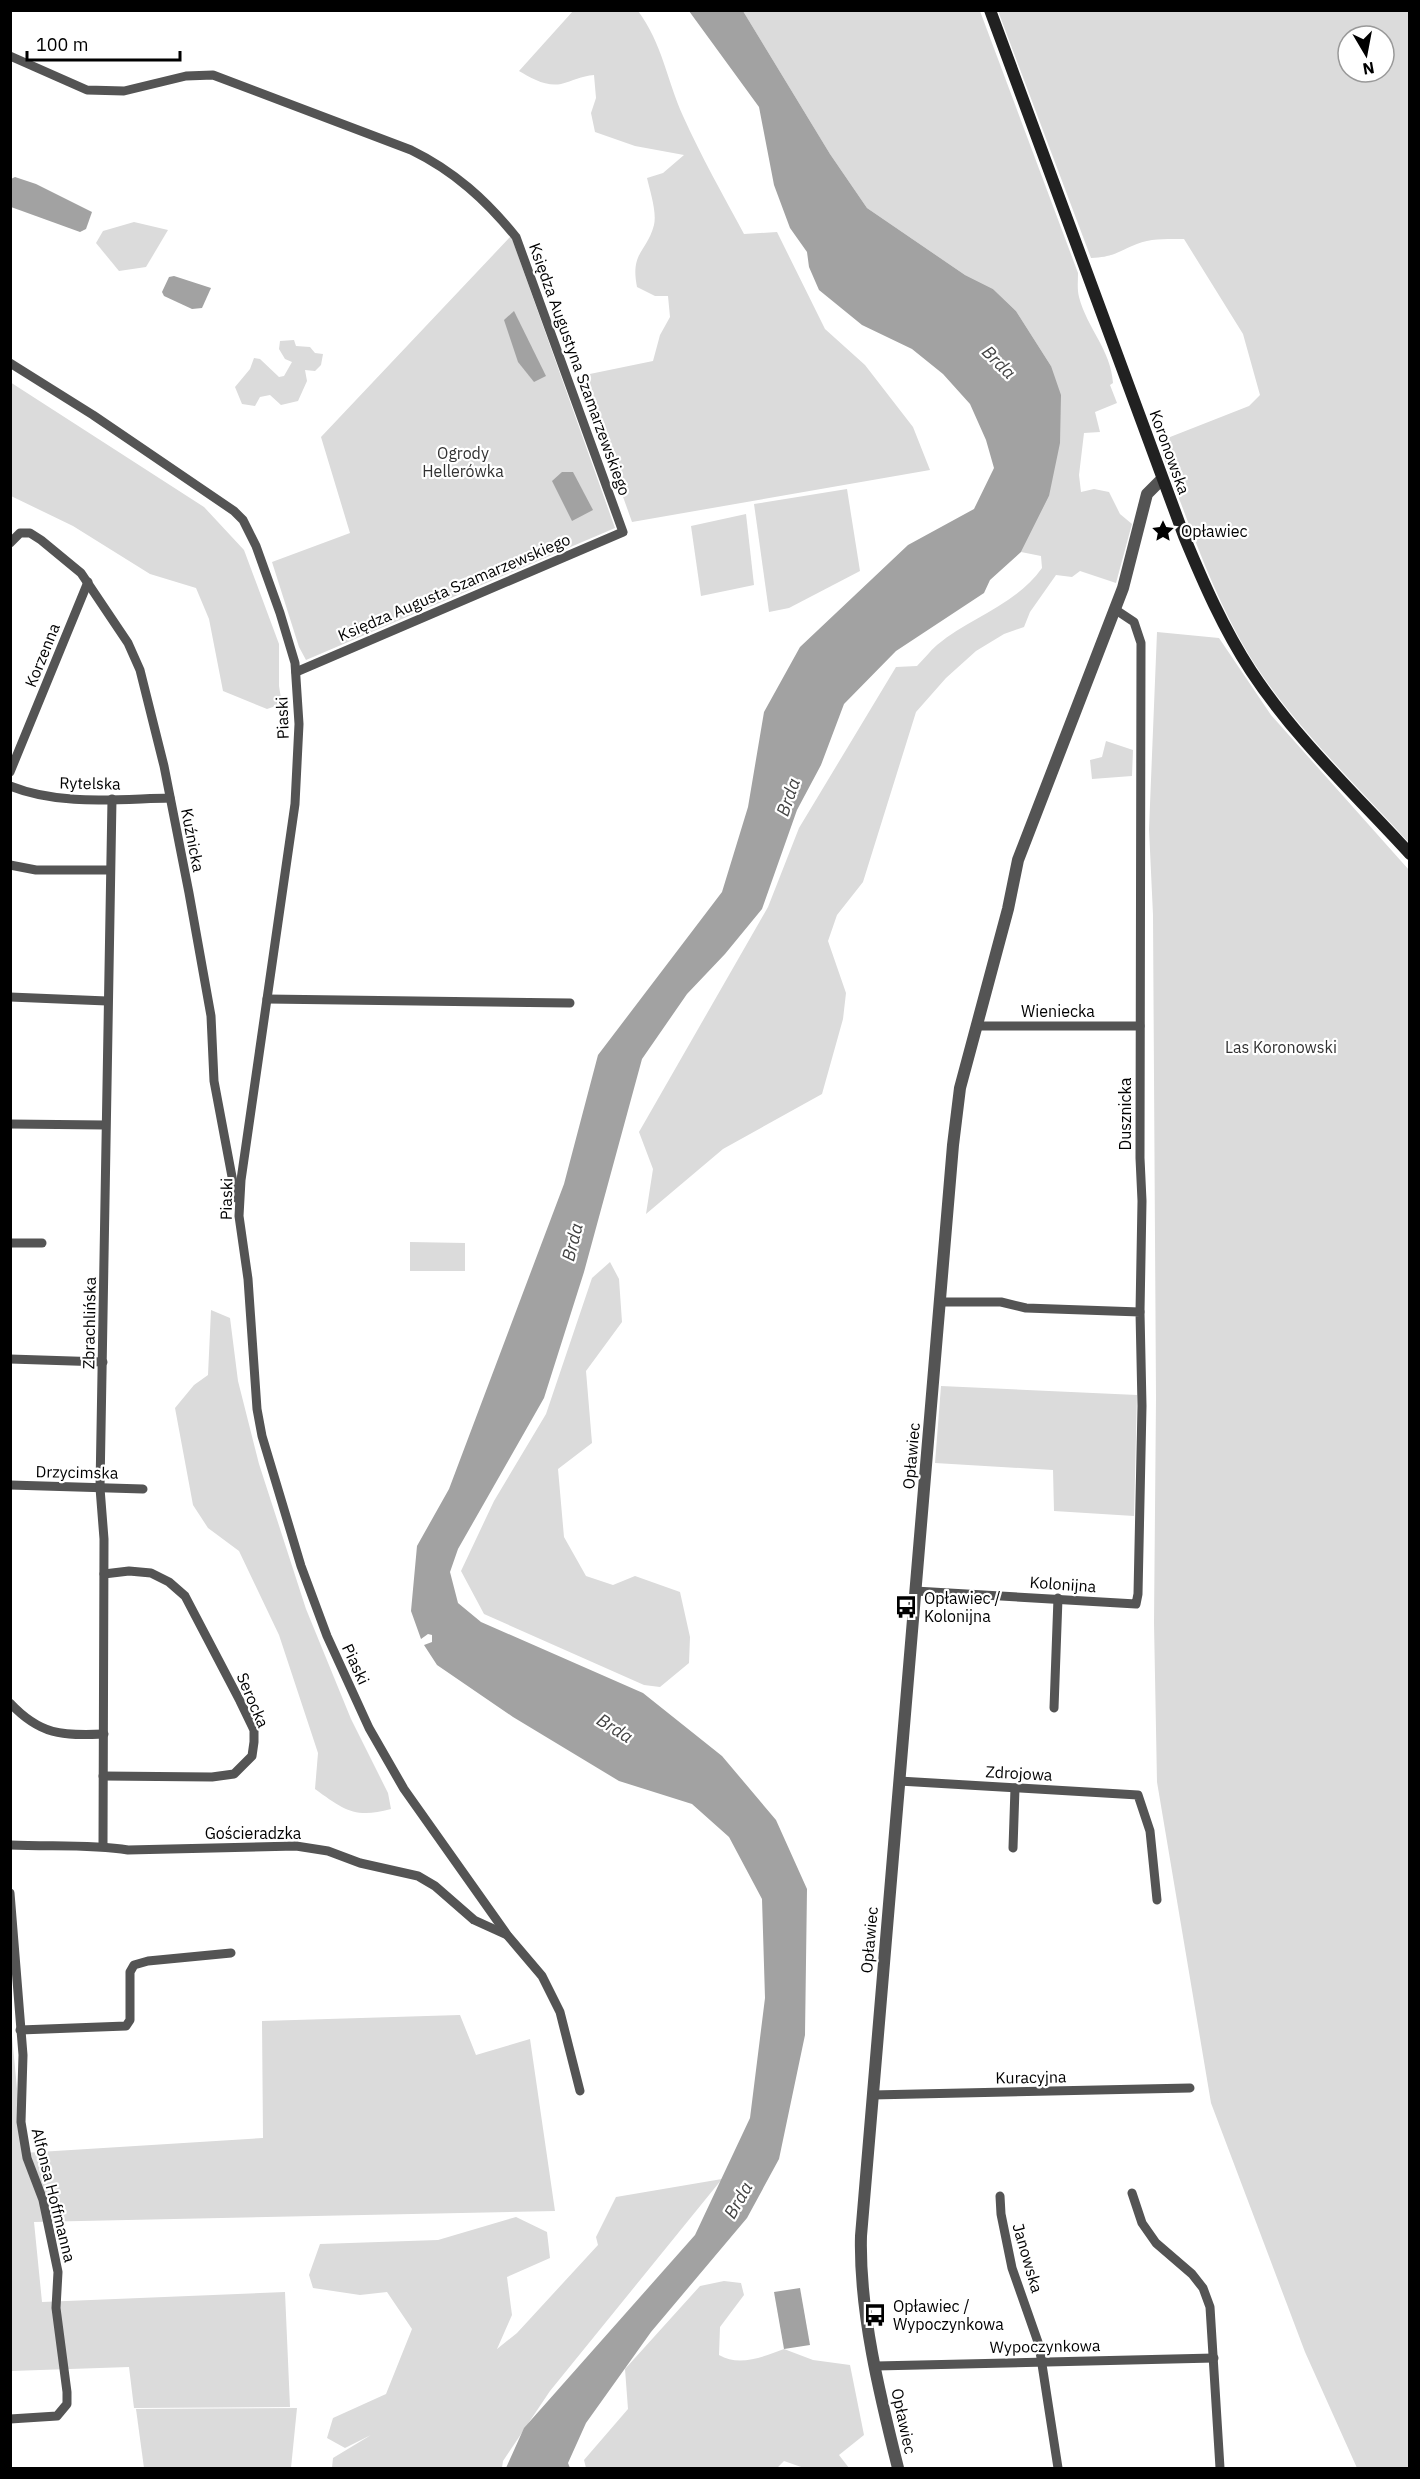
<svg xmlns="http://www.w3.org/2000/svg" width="1420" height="2479" font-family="'IBM Plex Sans',sans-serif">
	<rect width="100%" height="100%" fill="#fff"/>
	<!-- green -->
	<g fill="#dbdbdb" fill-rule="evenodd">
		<path d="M 573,11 L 638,11 C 662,43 667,80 683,116 C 701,156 723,195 744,234 L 777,232 L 825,329 L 865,365 L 913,427 L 930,470 L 632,522 L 580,376 L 653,361 L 660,335 L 670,317 L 668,296 L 655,296 L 637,287 C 630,252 647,252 654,225 C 657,212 650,191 647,178 L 663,173 L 684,155 L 635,146 L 595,132 L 591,113 L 596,98 L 594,75 C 581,76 573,81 561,84 C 546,87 531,78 519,71 Z"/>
		<path d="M 743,11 L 980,11 L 1078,273 C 1078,281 1077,289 1079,297 C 1087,328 1111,350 1113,383 L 1110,385 L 1117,403 L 1095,412 L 1100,432 L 1084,433 L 1079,475 L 1081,492 L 1094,489 L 1109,492 L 1120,514 L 1132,524 L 1116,583 L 1080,571 L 1072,577 L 1056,575 L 1030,612 L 1024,627 L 1004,634 L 976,651 L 946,678 L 916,712 L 863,882 L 837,915 L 828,941 L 846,993 L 843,1019 L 822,1094 L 723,1149 L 646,1214 L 653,1169 L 639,1132 L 768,907 L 799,828 L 896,667 L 917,666 C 924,659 930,651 937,645 C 971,617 1016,605 1042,568 L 1041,556 L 1021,552 L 1049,496 L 1051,366 L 1016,311 L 993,289 L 965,275 L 867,208 L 830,154 Z"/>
		<path d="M 998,11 L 1409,11 L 1409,843 C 1355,783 1292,725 1249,655 C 1211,592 1189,522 1162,454 L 1161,441 L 1165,439 L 1249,406 L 1260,395 L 1243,334 L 1184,239 C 1166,239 1148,238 1132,246 C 1114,254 1111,257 1091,258 ZM 1348,36 L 1384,36 L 1384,72 L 1348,72 Z"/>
		<path d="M 134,222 L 168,230 L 146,267 L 119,271 L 96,243 L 103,231 Z"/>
		<path d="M 511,236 L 615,528 L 306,660 L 299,647 L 272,562 L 350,533 L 321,437 Z"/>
		<path d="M 294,340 L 296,346 L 310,347 L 315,353 L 323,354 L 321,365 L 315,371 L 305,370 L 307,381 L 298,401 L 281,405 L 270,395 L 260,397 L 255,406 L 242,404 L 235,387 L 250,369 L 254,358 L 260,359 L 279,377 L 284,376 L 292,362 L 285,359 L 279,349 L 280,341 Z"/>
		<path d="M 10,382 L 204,507 L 244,550 L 279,644 L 279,686 L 282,704 L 267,709 L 223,691 L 209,619 L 196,588 L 150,574 L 73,526 L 11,496 Z"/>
		<path d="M 847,489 L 860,571 L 789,608 L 769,612 L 754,504 Z"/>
		<path d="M 746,514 L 754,585 L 701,596 L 691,526 Z"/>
		<path d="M 1157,632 L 1219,638 L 1271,715 L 1409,870 L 1409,2468 L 1357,2468 L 1305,2352 L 1211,2103 L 1157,1782 L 1154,1623 L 1156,1398 L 1153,915 L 1149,829 Z"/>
		<path d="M 1106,741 L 1133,750 L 1132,776 L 1092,779 L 1090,760 L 1102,757 Z"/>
		<path d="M 410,1242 L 465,1243 L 465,1271 L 410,1271 Z"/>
		<path d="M 610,1262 L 619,1279 L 622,1322 L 586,1371 L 592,1443 L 558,1469 L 564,1537 L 586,1576 L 613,1585 L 635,1576 L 680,1592 L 690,1637 L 689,1663 L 660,1687 L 644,1685 L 484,1614 L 461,1571 L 494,1501 L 546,1414 L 592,1278 Z"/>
		<path d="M 211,1310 L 230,1318 L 238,1381 L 259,1464 L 306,1609 L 351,1719 L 388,1793 L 391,1809 C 355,1819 344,1810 315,1789 L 318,1753 L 279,1635 L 239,1551 L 208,1528 L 193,1505 L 175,1408 L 194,1385 L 208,1375 Z"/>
		<path d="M 941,1386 L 1137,1395 L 1134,1516 L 1054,1511 L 1053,1470 L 935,1463 Z"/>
		<path d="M 10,2014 L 23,2153 L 263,2138 L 262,2021 L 460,2015 L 476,2055 L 530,2039 L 555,2211 L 34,2222 L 42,2302 L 285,2292 L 290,2407 L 134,2408 L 129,2367 L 11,2371 Z"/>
		<path d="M 722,2179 L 550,2391 L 503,2461 L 502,2468 L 332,2468 L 333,2458 L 371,2435 L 345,2448 L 327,2438 L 333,2418 L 386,2394 L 412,2329 L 387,2292 L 360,2295 L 313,2288 L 309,2275 L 320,2244 L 438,2240 L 516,2217 L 547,2232 L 550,2258 L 507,2277 L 512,2315 L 497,2349 L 517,2333 L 598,2245 L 596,2237 L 616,2197 Z"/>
		<path d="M 724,2281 L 741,2283 L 744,2295 L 720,2327 L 719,2355 C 739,2367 763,2357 784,2349 L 813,2360 L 850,2365 L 864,2435 L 839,2455 L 849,2468 L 804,2468 L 784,2461 L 777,2468 L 586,2468 L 584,2460 L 628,2409 L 625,2369 L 700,2286 Z"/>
		<path d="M 297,2408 L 291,2468 L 144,2468 L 136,2409 Z"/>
	</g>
	<!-- water -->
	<g fill="#a2a2a2">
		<path d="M 689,11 L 743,11 L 830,154 L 867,208 L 965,275 L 993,289 L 1016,311 L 1051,366 L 1061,395 L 1060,443 L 1049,496 L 1021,552 L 990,580 L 984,593 L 896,651 L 844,704 L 821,765 L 797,810 L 762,909 L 725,954 L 687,994 L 642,1059 L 584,1272 L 544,1398 L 458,1549 L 450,1572 L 458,1603 L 481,1622 L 643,1693 L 722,1756 L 776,1820 L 807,1889 L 805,2035 L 779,2159 L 747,2218 L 651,2332 L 586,2423 L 568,2463 L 570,2468 L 506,2468 L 524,2428 L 695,2235 L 750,2118 L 765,1998 L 762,1899 L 729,1837 L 692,1804 L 619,1781 L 513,1717 L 437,1665 L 424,1645 L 432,1642 L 432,1635 L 428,1634 L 421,1639 L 411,1611 L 417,1546 L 449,1489 L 564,1184 L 598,1055 L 722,892 L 748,807 L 764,712 L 800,647 L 908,545 L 974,509 L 994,468 L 986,440 L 970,404 L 943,374 L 912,349 L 862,325 L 819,290 L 809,267 L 807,252 L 790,228 L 774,185 L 759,107 Z"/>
		<path d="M 15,177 L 36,184 L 92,212 L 86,229 L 80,232 L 11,207 L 11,179 Z"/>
		<path d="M 174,276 L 211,288 L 202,308 L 192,309 L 164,296 L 162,292 L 169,277 Z"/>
		<path d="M 514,311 L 546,376 L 534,382 L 518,362 L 504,320 Z"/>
		<path d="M 562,472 L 573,472 L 593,510 L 572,521 L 552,481 Z"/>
		<path d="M 800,2288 L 810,2345 L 784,2349 L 774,2292 Z"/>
	</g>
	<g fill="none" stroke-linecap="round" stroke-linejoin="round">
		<!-- minor -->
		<g stroke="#545454" stroke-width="9">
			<path d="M 10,56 L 87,90 L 124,91 L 186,76 L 213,75 L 411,150 C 454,171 486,200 516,237 L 623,532 L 296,672"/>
			<path d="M 10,363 L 93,415 L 234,511 L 243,520 L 256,546 L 280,613 L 295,663 L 299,724 L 295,804 L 241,1180 L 239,1216 L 248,1279 L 257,1409 L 262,1436 L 301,1566 L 327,1636 L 369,1728 L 404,1789 L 508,1936 L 542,1976 L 560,2012 L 580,2091"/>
			<path d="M 10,543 L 20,533 L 30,533 L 41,540 L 81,573 L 128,643 L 140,670 L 164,766 L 189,893 L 211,1016 L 214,1081 L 236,1198"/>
			<path d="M 1116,610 L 1134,622 L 1141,643 L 1140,1158 L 1142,1201 L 1140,1312"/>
			<path d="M 10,772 L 88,582"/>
			<path d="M 10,786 C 60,806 117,799 170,798"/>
			<path d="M 10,865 L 36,870 L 109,870"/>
			<path d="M 10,997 L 107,1001"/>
			<path d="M 267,999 L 570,1003"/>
			<path d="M 977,1026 L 1140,1026"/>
			<path d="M 10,1124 L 105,1125"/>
			<path d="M 10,1243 L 42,1243"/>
			<path d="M 10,1359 L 103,1362"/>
			<path d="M 10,1485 L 143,1489"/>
			<path d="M 915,1591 L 1136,1604 L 1138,1594 L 1142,1406 L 1140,1312 L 1026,1308 L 1001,1302 L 940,1302"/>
			<path d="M 10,1703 C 40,1735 62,1736 104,1734"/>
			<path d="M 1054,1708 L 1058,1598"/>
			<path d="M 103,1776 L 212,1777 L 234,1774 L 252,1756 L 254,1742 L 254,1730 L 240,1701 L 185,1596 L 169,1582 L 151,1573 L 129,1571 L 104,1574"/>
			<path d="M 899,1781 L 1138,1795 L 1150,1831 L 1157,1900"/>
			<path d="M 10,1845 C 50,1847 90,1844 128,1850 L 296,1846 L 328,1851 L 360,1863 L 418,1876 L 435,1886 L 474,1920 L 507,1935"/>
			<path d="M 103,1846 L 104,1539 L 100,1488 L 112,799"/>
			<path d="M 1013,1848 L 1015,1788"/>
			<path d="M 10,1893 L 23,2055 L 21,2122 L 27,2158 L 43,2200 L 58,2272 L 56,2308 L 67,2392 L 67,2404 L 57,2416 L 10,2419"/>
			<path d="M 20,2030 L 126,2026 L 130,2020 L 130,1972 L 134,1965 L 148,1961 L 231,1953"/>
			<path d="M 872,2095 L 1190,2088"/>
			<path d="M 1132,2193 L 1142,2223 L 1156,2243 L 1192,2274 L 1203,2288 L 1210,2307 L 1220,2468"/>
			<path d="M 1000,2196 L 1001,2214 L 1012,2268 L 1039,2345 L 1058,2468"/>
			<path d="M 876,2366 L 1214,2358"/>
		</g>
		<!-- tertiary -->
		<path stroke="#545454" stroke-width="12" d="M 898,2468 C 880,2396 859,2311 861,2236 L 953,1145 L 960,1088 L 1008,909 L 1018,860 L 1123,588 L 1147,494 L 1162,479"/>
		<!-- secondary -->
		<path stroke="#212121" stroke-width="12" d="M 990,10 L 1184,536 C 1203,582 1223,628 1251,671 C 1295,738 1356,795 1410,854"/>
	</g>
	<!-- icons -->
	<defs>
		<g id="sight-bare" transform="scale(1.8)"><path d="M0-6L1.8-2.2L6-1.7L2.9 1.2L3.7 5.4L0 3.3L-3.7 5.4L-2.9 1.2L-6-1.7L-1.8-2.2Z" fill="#000" stroke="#fff" stroke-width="2.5" paint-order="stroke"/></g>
		<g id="bus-bare" transform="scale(1.8)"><path d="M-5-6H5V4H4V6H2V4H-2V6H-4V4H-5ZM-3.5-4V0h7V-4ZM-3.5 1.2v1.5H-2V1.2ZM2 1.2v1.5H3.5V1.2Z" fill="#000" stroke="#fff" stroke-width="2.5" paint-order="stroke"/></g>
	</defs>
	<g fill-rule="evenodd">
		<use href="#sight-bare" x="1163" y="531"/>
		<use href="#bus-bare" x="906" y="1607"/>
		<use href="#bus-bare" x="875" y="2315"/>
	</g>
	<g text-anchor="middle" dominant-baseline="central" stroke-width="4.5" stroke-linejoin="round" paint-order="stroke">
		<!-- street labels -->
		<g font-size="16" fill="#000" stroke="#fff">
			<text transform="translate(580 369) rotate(70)">Księdza Augustyna Szamarzewskiego</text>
			<text transform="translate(1170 452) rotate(70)">Koronowska</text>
			<text transform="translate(454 587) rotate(-23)">Księdza Augusta Szamarzewskiego</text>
			<text transform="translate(42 655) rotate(-68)">Korzenna</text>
			<text transform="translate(282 718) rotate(-92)">Piaski</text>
			<text transform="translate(90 783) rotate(1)">Rytelska</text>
			<text transform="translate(193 840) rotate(79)">Kuźnicka</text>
			<text x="1058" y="1011">Wieniecka</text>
			<text transform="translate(1125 1114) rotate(-90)">Dusznicka</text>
			<text transform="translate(226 1199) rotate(-89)">Piaski</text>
			<text transform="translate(89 1323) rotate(-89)">Zbrachlińska</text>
			<text transform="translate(911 1456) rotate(-85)">Opławiec</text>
			<text transform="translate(77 1472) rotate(1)">Drzycimska</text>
			<text transform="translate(1063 1584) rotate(4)">Kolonijna</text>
			<text transform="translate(356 1664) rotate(65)">Piaski</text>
			<text transform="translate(253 1700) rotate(67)">Serocka</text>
			<text transform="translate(1019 1773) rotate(3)">Zdrojowa</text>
			<text x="253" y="1833">Gościeradzka</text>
			<text transform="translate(869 1940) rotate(-85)">Opławiec</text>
			<text transform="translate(1031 2077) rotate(-1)">Kuracyjna</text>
			<text transform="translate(54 2195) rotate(76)">Alfonsa Hoffmanna</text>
			<text transform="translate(1028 2258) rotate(74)">Janowska</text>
			<text transform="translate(1045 2346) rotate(-1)">Wypoczynkowa</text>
			<text transform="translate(904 2421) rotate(78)">Opławiec</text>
		</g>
		<!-- park labels -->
		<g font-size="16" fill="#323232" stroke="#fff">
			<text x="463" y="453">Ogrody<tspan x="463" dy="18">Hellerówka</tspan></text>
			<text x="1281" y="1047">Las Koronowski</text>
		</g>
		<!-- poi labels -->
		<g font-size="16" fill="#000" stroke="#fff" text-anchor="start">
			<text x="1181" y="531">Opławiec</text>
			<text x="924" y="1598">Opławiec /<tspan x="924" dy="18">Kolonijna</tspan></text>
			<text x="893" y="2306">Opławiec /<tspan x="893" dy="18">Wypoczynkowa</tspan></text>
		</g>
		<!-- water labels -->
		<g font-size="18" font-style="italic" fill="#434343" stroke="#fff">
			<text transform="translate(999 362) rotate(45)">Brda</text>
			<text transform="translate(788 797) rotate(-71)">Brda</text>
			<text transform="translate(572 1242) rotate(-76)">Brda</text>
			<text transform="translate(615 1728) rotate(32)">Brda</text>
			<text transform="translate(738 2200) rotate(-60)">Brda</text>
		</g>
	</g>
	<!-- border -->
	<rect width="1420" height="2479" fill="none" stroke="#000000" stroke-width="24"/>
	<!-- north arrow -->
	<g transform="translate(1366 54) rotate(170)"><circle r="28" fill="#ffffff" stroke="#999999" stroke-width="1.5"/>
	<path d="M0-4.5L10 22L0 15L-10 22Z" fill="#000000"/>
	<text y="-9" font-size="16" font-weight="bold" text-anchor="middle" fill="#000000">N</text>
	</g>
	<!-- scale -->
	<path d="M27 51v9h153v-9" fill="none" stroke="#000000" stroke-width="3"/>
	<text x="36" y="51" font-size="18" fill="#000000" stroke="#ffffff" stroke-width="4.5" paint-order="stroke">100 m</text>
</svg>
